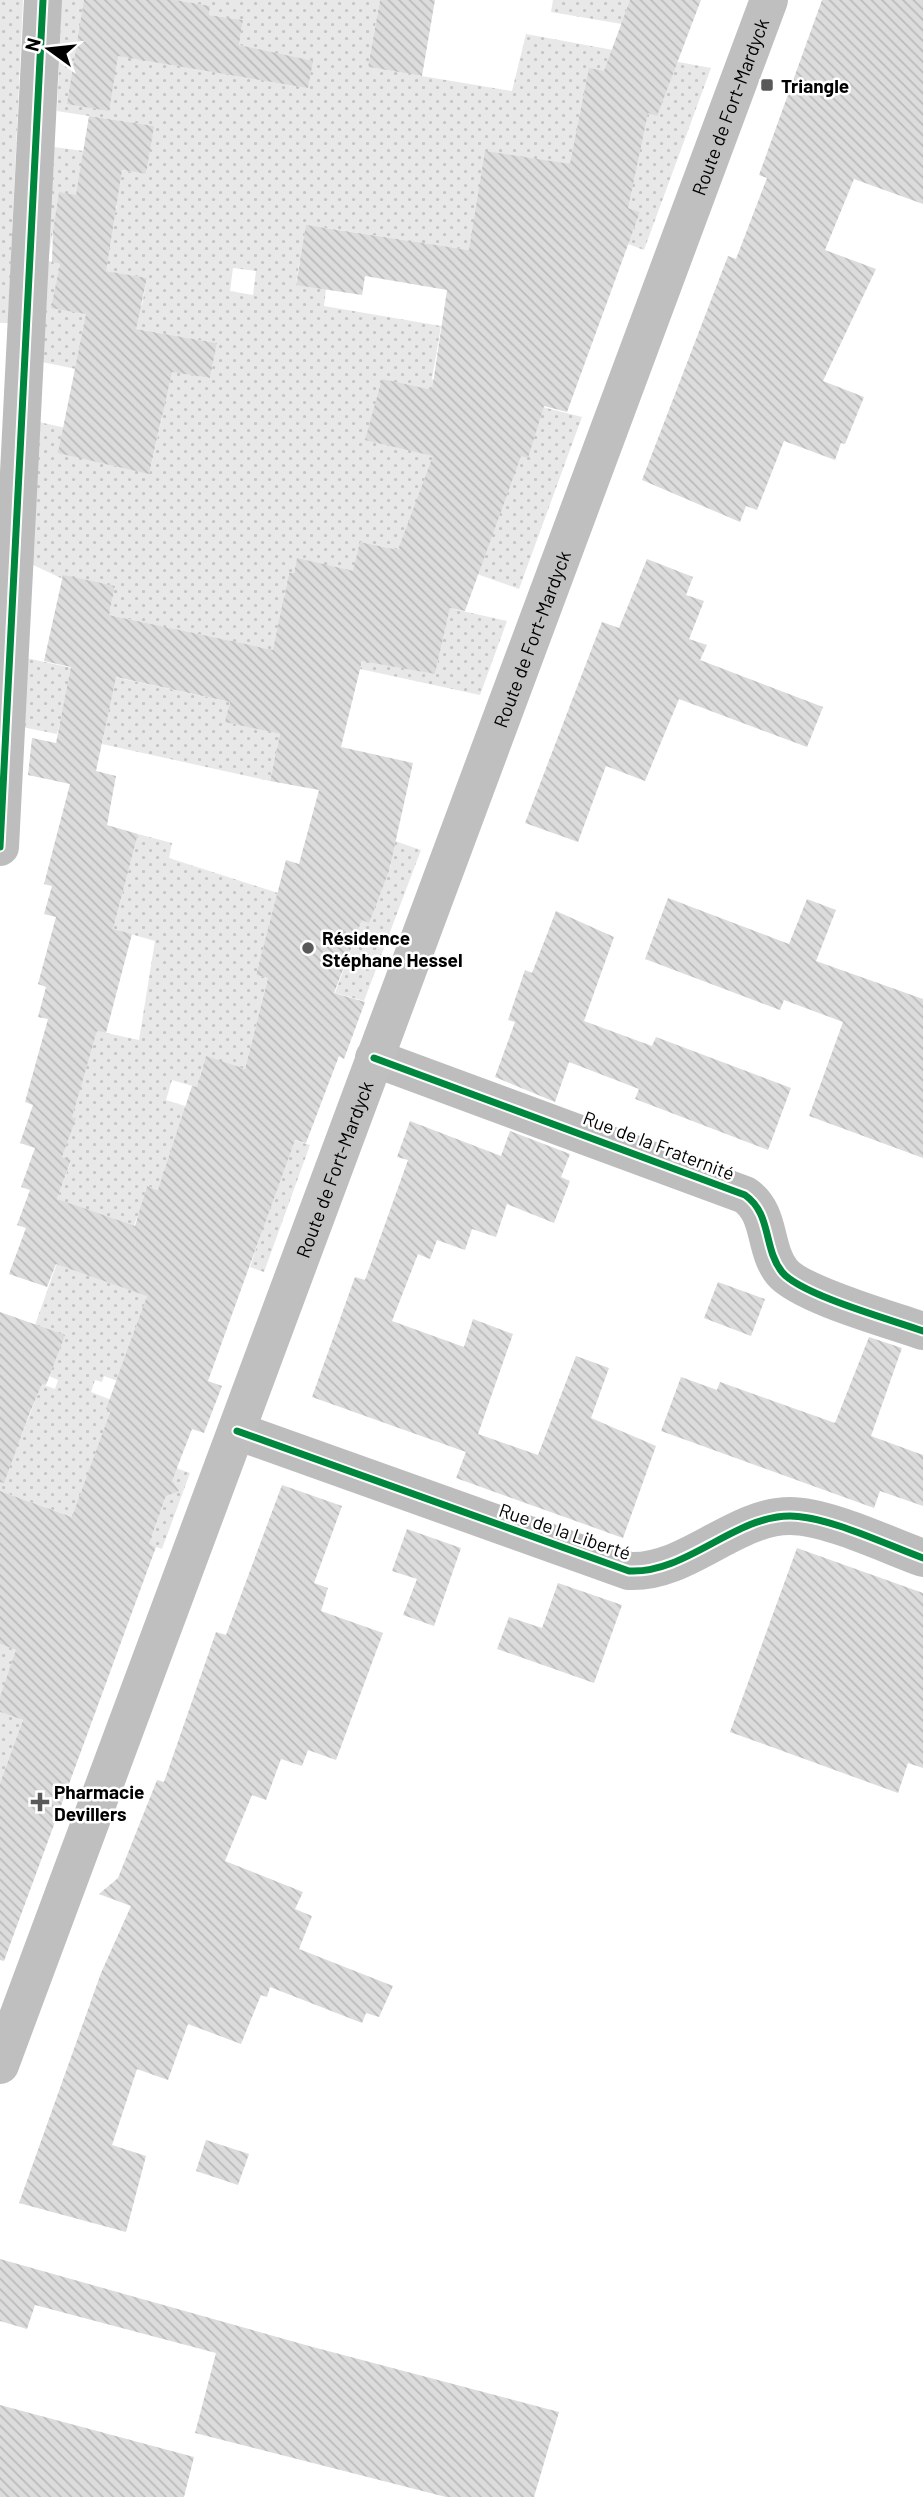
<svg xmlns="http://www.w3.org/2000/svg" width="923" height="2497" font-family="Barlow,sans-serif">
	<defs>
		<pattern id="garden-dots" width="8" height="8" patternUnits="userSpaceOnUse" patternTransform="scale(1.75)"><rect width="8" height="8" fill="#e8e8e8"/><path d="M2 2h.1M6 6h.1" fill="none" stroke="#c5c5c5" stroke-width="1.8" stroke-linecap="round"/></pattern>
		<pattern id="building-back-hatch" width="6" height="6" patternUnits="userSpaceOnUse" patternTransform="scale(1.75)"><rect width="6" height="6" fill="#dcdcdc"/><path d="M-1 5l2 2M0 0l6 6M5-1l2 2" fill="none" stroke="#bbb"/></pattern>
	</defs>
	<rect width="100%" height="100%" fill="#fff"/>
	<!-- garden -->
	<g fill="url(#garden-dots)" fill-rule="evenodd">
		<path d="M 0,0 L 23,0 L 8,323 L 0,323 Z"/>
		<path d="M 58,0 L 161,0 L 156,30 L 255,49 L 239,45 L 243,20 L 209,15 L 210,6 L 176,0 L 380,0 L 368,67 L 512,91 L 526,34 L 711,68 L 644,250 L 628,244 L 640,212 L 595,197 L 482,252 L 320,227 L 299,264 L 296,284 L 326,289 L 324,306 L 441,326 L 432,379 L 582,417 L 519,589 L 426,556 L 360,542 L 387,664 L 435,674 L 449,612 L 414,600 L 507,621 L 480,695 L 360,669 L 370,638 L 347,666 L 109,615 L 115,586 L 63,579 L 31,564 L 39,422 L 66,428 L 149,474 L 162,418 L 139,412 L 76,369 L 42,362 L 54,147 L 84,151 L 82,164 L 146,174 L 153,126 L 57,111 L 61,17 ZM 59,193 L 117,206 L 99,270 L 147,278 L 142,305 L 117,302 L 52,307 L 60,264 L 48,261 ZM 233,268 L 256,271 L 253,295 L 230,291 ZM 85,320 L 217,343 L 210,378 L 78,356 ZM 297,559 L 307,601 L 284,596 L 289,573 L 294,573 Z"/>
		<path d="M 553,0 L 630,0 L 622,24 L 551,12 Z"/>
		<path d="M 26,658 L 230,702 L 226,721 L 238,725 L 243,705 L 251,707 L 247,726 L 280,734 L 277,748 L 332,760 L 330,771 L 342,774 L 337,795 L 319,791 L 322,772 L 274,762 L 270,781 L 102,744 L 106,721 L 63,711 L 57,734 L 22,727 Z"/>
		<path d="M 138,834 L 172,843 L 169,858 L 278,893 L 256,975 L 268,978 L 245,1069 L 206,1057 L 200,1075 L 216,1093 L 172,1080 L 166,1100 L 310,1145 L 264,1272 L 250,1267 L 261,1234 L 191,1208 L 164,1223 L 138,1215 L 127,1244 L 147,1296 L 123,1383 L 104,1376 L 102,1382 L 95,1380 L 91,1392 L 114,1401 L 152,1536 L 176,1468 L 190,1473 L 162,1549 L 0,1491 L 0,1448 L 15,1452 L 45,1376 L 44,1385 L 55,1389 L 58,1380 L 49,1376 L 35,1325 L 77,1207 L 57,1199 L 71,1161 L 62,1157 L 75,1118 L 58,1113 L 83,1078 L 97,1031 L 139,1040 L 155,941 L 113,929 ZM 147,1186 L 186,1199 L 163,1211 L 142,1203 Z"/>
		<path d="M 392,840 L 421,850 L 364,1001 L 335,993 L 362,920 L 369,922 L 391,865 L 384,862 Z"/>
		<path d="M 0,1644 L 45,1661 L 0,1697 Z"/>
		<path d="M 0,1712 L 23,1720 L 0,1783 Z"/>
	</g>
	<!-- building -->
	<g fill="url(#building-back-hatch)" fill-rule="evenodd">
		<path d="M 84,0 L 176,0 L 210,6 L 209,15 L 243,20 L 239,45 L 313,61 L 308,88 L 118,56 L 109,111 L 67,104 Z"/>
		<path d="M 380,0 L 435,0 L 422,76 L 368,67 Z"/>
		<path d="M 630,0 L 701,0 L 657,116 L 648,113 L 628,208 L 640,212 L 567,412 L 544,406 L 528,458 L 521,456 L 465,611 L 450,608 L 435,674 L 362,661 L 341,747 L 413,763 L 389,871 L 369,923 L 362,920 L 334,993 L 365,1002 L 344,1059 L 339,1056 L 306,1143 L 295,1140 L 208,1381 L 222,1386 L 204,1433 L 192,1429 L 172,1481 L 179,1491 L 166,1496 L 149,1544 L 156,1547 L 4,1961 L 0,1960 L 0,1783 L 23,1720 L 0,1712 L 0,1697 L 16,1650 L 0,1644 L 0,1491 L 72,1517 L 111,1410 L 106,1409 L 147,1296 L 56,1264 L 47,1287 L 9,1274 L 26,1228 L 17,1225 L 30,1190 L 39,1193 L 21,1187 L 35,1148 L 20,1143 L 33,1105 L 25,1102 L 48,1019 L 38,1017 L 46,987 L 38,984 L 56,917 L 44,914 L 52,886 L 44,884 L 70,784 L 28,775 L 32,738 L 56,743 L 71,667 L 44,661 L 63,575 L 115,586 L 109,615 L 273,650 L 289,573 L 294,573 L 297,558 L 353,571 L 360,542 L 398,550 L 433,456 L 365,440 L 382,379 L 432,390 L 447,290 L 365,276 L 362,295 L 296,285 L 306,225 L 469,250 L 485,151 L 570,164 L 589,68 L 604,71 ZM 116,677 L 230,702 L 225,722 L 280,734 L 270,781 L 319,790 L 299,864 L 286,860 L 256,975 L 268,978 L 245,1069 L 206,1056 L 197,1087 L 192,1086 L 158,1190 L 147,1186 L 135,1226 L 57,1199 L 71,1160 L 62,1157 L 76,1118 L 72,1117 L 97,1031 L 106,1033 L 132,934 L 113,929 L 138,834 L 107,825 L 116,776 L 96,771 Z"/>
		<path d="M 822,0 L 923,0 L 923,204 L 854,179 L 825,250 L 876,269 L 823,381 L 864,397 L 845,444 L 841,443 L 835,460 L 784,441 L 757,510 L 746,506 L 740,522 L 642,480 L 728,256 L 736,259 L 767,178 L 759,175 Z"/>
		<path d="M 89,116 L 154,126 L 146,174 L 122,170 L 106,271 L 147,278 L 136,329 L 217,343 L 210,378 L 172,372 L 149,474 L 58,453 L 86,314 L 51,308 L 60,264 L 52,262 L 53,230 L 59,192 L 76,195 Z"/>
		<path d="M 647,559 L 693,577 L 686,595 L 704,601 L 689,639 L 707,645 L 700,660 L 823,707 L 807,747 L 679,699 L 645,781 L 606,766 L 578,842 L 525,823 L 602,622 L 619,628 Z"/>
		<path d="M 668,898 L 789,944 L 807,899 L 836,910 L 816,961 L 923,999 L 923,1158 L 809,1116 L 843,1022 L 784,1000 L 780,1010 L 645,959 Z"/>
		<path d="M 556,911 L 614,937 L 584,1021 L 652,1046 L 656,1037 L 791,1088 L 768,1150 L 635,1099 L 639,1089 L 569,1062 L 555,1102 L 495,1077 L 515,1022 L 508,1020 L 525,970 L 532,973 Z"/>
		<path d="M 410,1121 L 501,1156 L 510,1131 L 570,1154 L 561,1177 L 570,1181 L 554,1223 L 507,1204 L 496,1237 L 472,1229 L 465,1250 L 437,1240 L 430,1259 L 418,1254 L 392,1321 L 464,1347 L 473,1319 L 513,1334 L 478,1434 L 538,1455 L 576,1356 L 609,1368 L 591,1418 L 656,1446 L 623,1538 L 456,1478 L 466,1452 L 312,1397 L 355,1277 L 365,1280 L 408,1160 L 397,1157 Z"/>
		<path d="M 718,1282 L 765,1299 L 751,1336 L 704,1318 Z"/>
		<path d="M 0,1312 L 65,1335 L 46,1385 L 42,1384 L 29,1415 L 4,1483 L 0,1482 Z"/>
		<path d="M 869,1337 L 902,1348 L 871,1436 L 923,1455 L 923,1506 L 880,1491 L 874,1508 L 661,1431 L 681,1377 L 717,1390 L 720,1382 L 835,1423 Z"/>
		<path d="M 282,1485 L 342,1506 L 314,1583 L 328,1588 L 321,1611 L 383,1633 L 336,1760 L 308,1750 L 302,1766 L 281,1759 L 266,1800 L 252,1795 L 225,1861 L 303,1892 L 295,1909 L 312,1916 L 299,1949 L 393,1986 L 379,2017 L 366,2013 L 362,2023 L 270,1987 L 267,1997 L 261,1995 L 241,2044 L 188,2024 L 168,2080 L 137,2069 L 112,2145 L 146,2156 L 126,2232 L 19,2203 L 101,1973 L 131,1906 L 99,1894 L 118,1878 L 157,1780 L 164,1782 L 216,1632 L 226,1635 Z"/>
		<path d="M 407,1529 L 461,1548 L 434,1626 L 403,1615 L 417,1579 L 392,1571 Z"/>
		<path d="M 797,1548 L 923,1593 L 923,1768 L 908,1763 L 898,1793 L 730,1732 Z"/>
		<path d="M 558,1583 L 622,1605 L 594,1683 L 497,1649 L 509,1617 L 542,1628 Z"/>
		<path d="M 206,2140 L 249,2154 L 238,2185 L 196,2171 Z"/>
		<path d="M 0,2259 L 309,2346 L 559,2412 L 534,2497 L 446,2497 L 195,2433 L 216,2353 L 35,2305 L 27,2329 L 0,2321 Z"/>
		<path d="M 0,2405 L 194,2457 L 184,2497 L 0,2497 Z"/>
	</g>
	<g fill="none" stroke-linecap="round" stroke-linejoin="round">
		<!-- minor -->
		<g stroke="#bdbdbd" stroke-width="38">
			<path d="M 0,847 L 43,0"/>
			<path d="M 374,1058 L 745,1195 C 772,1214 763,1248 782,1272 C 801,1295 892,1320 923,1331"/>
			<path d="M 237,1431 L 629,1571 C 686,1574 734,1516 790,1516 C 827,1516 887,1545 923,1558"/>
		</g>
		<!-- secondary -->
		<path stroke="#bfbfbf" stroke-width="38" id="s1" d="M 0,2065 L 769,0"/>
		<!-- cycleway casing -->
		<g stroke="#fff" stroke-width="11">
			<g id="cycleway">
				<path d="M 0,847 L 43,0"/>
				<path d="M 374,1058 L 745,1195 C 772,1214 763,1248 782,1272 C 801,1295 892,1320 923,1331"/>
				<path d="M 237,1431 L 629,1571 C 686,1574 734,1516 790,1516 C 827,1516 887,1545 923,1558"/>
			</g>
		</g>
		<!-- cycleway -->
		<use href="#cycleway" stroke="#00873e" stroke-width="7"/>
	</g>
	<!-- markers -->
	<g fill="#595959" stroke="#fff" stroke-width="2.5">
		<rect x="760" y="78" width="14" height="14" rx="3.5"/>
		<circle cx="308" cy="948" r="7"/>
		<path d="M36.5 1791.5h7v7h7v7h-7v7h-7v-7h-7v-7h7z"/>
	</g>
	<g text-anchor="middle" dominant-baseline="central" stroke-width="5" stroke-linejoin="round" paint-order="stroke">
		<!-- poi labels -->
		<g font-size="19" font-weight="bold" fill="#000" stroke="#fff" text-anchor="start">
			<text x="781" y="85">Triangle</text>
			<text x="322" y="937">Résidence<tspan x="322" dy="22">Stéphane Hessel</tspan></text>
			<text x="54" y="1791">Pharmacie<tspan x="54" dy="22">Devillers</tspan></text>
		</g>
		<!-- street labels -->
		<g font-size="19" fill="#000" stroke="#fff">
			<text stroke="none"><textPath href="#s1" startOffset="2090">Route de Fort-Mardyck</textPath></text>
			<text stroke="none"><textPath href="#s1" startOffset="1522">Route de Fort-Mardyck</textPath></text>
			<text transform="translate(659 1145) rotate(21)">Rue de la Fraternité</text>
			<text stroke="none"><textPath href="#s1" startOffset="956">Route de Fort-Mardyck</textPath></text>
			<text transform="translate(565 1531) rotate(19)">Rue de la Liberté</text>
		</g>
	</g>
	<!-- north arrow -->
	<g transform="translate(49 49) rotate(285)" stroke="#ffffff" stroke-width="5" paint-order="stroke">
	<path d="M0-5L12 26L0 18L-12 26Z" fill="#000000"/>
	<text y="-10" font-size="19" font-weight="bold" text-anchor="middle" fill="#000000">N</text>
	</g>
</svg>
